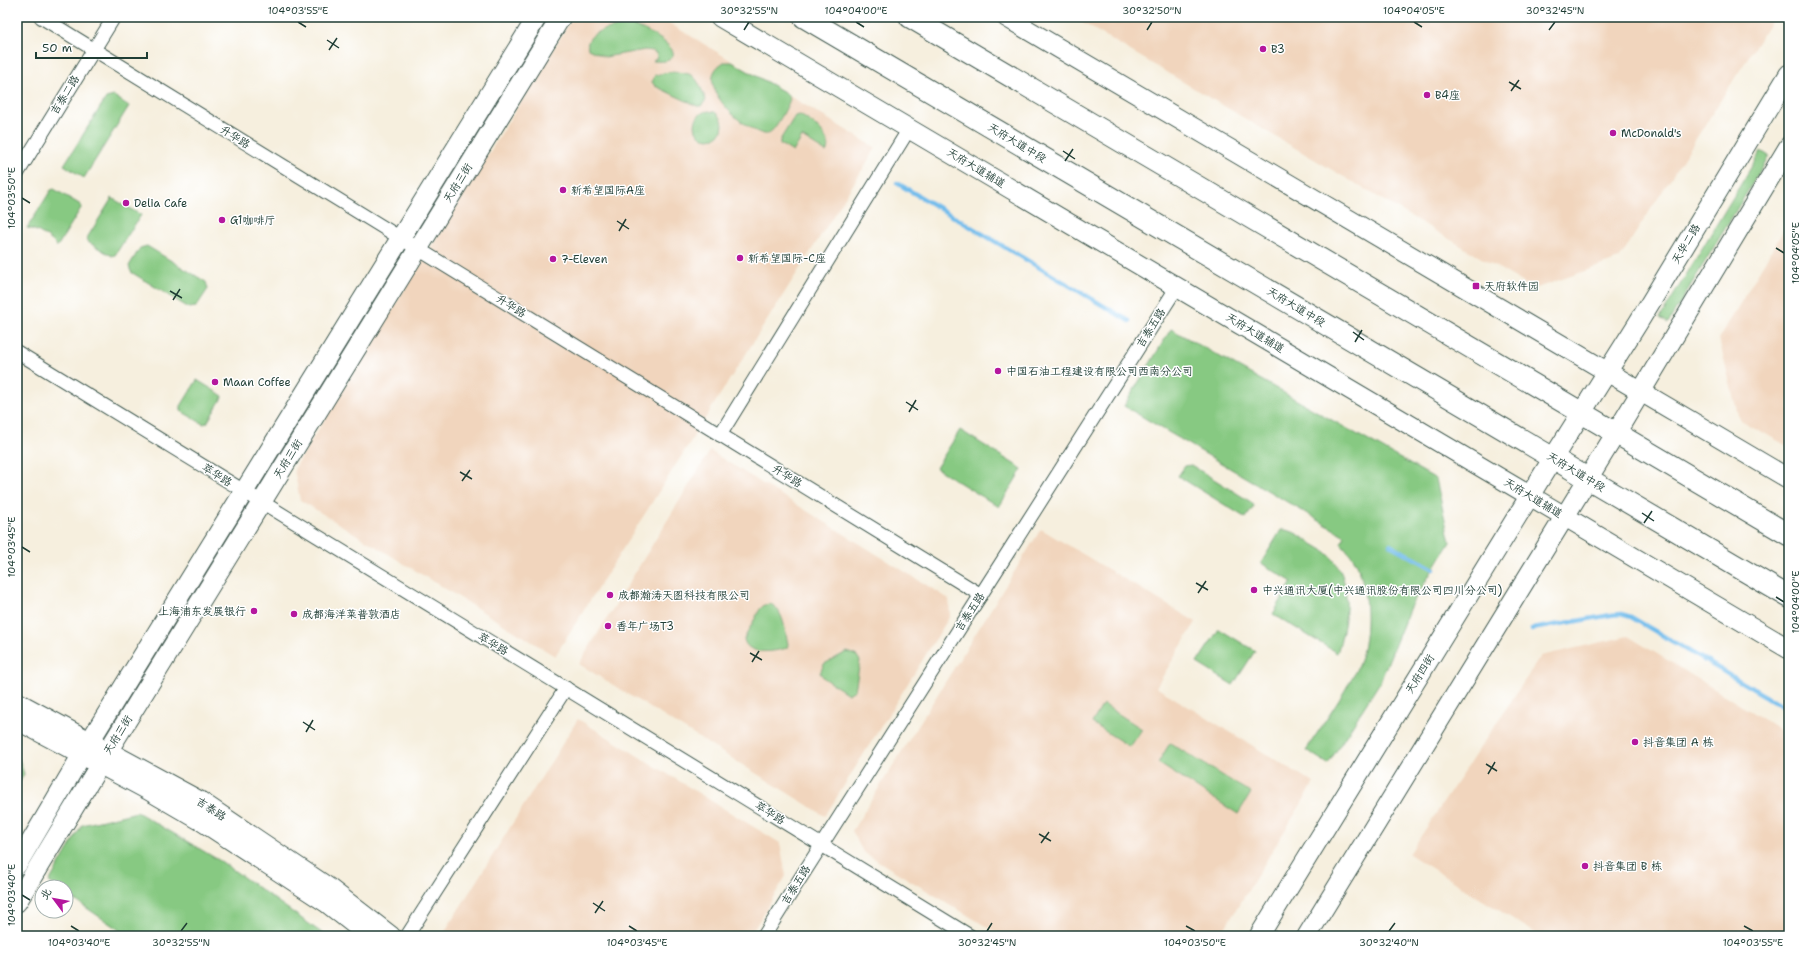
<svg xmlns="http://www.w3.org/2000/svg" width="1806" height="953" font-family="'Shantell Sans','LXGW WenKai TC',sans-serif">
	<rect width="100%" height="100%" fill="#fff"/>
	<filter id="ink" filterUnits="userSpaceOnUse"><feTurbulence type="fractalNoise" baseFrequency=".025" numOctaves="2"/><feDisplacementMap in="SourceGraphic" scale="8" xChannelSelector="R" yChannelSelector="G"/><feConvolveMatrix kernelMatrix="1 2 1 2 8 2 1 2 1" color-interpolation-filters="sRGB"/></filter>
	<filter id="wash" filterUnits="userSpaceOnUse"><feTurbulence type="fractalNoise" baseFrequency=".012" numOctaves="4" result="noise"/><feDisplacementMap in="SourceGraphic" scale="16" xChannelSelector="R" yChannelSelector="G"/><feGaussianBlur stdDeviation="0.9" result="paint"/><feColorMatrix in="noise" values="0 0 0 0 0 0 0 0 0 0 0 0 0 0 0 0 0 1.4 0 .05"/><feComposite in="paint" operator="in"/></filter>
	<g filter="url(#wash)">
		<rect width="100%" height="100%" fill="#f6efde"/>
		<!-- built -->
		<g fill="#f1d5bd">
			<path d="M 578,17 L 659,17 L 876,148 L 555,656 L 300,500 L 294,469 L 572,19 Z"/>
			<path d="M 1073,17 L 1774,17 L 1619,259 L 1534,289 Z"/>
			<path d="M 1789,221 L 1789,447 L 1739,419 L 1719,339 Z"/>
			<path d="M 710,451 L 949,599 L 950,616 L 825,816 L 579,664 Z"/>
			<path d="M 1041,529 L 1196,622 L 1156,687 L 1314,783 L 1220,936 L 1002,936 L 863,852 L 852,831 Z"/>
			<path d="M 1628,636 L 1789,735 L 1789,936 L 1540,936 L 1409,854 L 1541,656 Z"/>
			<path d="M 578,719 L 780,843 L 786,876 L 750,936 L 442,936 Z"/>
		</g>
		<!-- green -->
		<g fill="#87c982" stroke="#53835b">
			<path d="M 623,25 C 630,25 636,26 642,29 C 648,31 686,51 669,60 C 664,62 657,61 653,61 L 657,58 L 656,53 L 652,51 L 645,50 L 605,57 L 588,49 C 584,31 610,29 623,25 Z"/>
			<path d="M 724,62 L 732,62 L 786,93 L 790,99 C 788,106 774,133 767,134 C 753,137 686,84 724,62 Z"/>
			<path d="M 669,72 C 696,72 696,76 706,100 L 701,106 L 697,106 L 655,86 L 652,82 L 655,75 Z"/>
			<path d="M 114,96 L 129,106 L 84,178 L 64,165 L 106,98 Z"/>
			<circle cx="709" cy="125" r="14"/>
			<path d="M 800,115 C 813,123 824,130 829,146 L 826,152 L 802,137 L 793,152 L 780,144 L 780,140 L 795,116 Z"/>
			<path d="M 1761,151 L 1769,156 L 1668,323 L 1660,318 Z"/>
			<path d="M 54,189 L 81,205 L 81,208 L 57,247 C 53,239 36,229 27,228 L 51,190 Z"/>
			<path d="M 112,198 L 141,215 L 115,255 L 112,256 L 88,242 L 87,238 Z"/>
			<path d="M 147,246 L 206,282 L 208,289 L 196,307 L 189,308 L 131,272 L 129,266 L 140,248 Z"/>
			<path d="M 1171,329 L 1436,479 L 1450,542 L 1410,607 L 1380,682 L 1328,764 L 1306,750 C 1323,724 1342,698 1356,670 C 1370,643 1369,590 1356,562 C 1352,556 1346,549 1341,543 L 1345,536 L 1124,406 Z"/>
			<path d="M 197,380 L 223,396 L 207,423 L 203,424 L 181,411 L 181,406 Z"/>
			<path d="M 960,430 L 1022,469 L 999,507 L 936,468 Z"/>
			<path d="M 1191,465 L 1251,502 L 1254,506 L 1246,518 L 1178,476 L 1185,466 Z"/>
			<path d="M 1281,530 C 1293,529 1301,537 1311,543 C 1316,546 1322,549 1327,553 C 1355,577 1347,622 1337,653 L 1273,614 L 1292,582 L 1261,563 Z"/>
			<path d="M 771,604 C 784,611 785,631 788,644 L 787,648 C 774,652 747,656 744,639 L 760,609 L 764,605 Z"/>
			<path d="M 1219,629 L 1255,651 L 1233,685 L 1197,663 Z"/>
			<path d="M 847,652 L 857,656 L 860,661 L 855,690 L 848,694 L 824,678 L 820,673 L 824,664 Z"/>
			<path d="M 1103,704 L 1142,729 L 1130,747 L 1092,723 Z"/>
			<path d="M 1170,743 L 1251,793 L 1238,814 L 1158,763 Z"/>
			<path d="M 17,753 L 24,774 L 17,787 Z"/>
			<path d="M 137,812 L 222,862 L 326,936 L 128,936 L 66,894 L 66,887 L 57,887 L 49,882 L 82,825 Z"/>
		</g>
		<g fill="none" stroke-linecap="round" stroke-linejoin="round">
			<!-- stream -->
			<g stroke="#73bdec" stroke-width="4.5">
				<path d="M 897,183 L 1129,321"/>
				<path d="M 1390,545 L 1434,569"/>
				<path d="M 1532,629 L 1611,615 L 1621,614 L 1631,617 L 1789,710"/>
			</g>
		</g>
	</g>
	<g filter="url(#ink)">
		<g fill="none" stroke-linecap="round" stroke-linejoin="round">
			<!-- street casing -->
			<g stroke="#3f584e" stroke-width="15">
				<g id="street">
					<path d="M 41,17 L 981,595"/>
					<path d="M 17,174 L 114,17"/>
					<path d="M 17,352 L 970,936"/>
					<path d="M 720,435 L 909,129"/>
					<path d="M 407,936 L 566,688"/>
					<path d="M 764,936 C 900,719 1039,504 1177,287"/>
				</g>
			</g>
			<!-- secondary casing -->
			<g stroke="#3f584e" stroke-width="21">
				<g id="secondary">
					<path d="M 720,17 L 1789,649"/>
					<path d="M 1006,17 L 1789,479"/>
					<path d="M 17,702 L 200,801 L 329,888 L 391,936"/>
					<path d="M 17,720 L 148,790 L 203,822 L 327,903 L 369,936"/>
					<path d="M 17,865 L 90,741 L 537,17"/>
					<path d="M 17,902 L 108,751 L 561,17"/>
					<path d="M 1259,936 L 1553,458 L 1638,323 L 1789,74"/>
					<path d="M 1307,936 L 1616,433 L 1789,146"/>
				</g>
			</g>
			<!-- primary casing -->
			<g stroke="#3f584e" stroke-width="23">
				<g id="primary">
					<path d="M 804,17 L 1789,597"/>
					<path d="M 910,17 L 1789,535"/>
				</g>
			</g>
			<!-- street -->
			<use href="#street" stroke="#fff" stroke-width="13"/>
			<!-- secondary -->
			<use href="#secondary" stroke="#fff" stroke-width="19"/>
			<!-- primary -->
			<use href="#primary" stroke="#fff" stroke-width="21"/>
		</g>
	</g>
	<!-- ticks -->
	<path fill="none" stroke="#1f3d34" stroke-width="1.5" d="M 298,22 L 306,27M 856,22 L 864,27M 1414,22 L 1422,27M 744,30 L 749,22M 1147,30 L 1152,22M 1549,30 L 1555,22M 327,40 L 339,48M 329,50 L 337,38M 1509,82 L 1521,89M 1511,91 L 1519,80M 1063,151 L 1075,159M 1065,161 L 1073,149M 22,198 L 30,203M 617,221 L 629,229M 619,231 L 626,219M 1776,248 L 1784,253M 170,291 L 182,298M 173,300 L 180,289M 1353,332 L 1364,340M 1355,342 L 1362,330M 906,402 L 918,410M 909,412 L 916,400M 460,472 L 472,479M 462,481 L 470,470M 1642,513 L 1654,521M 1644,523 L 1652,511M 22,547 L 30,552M 1196,583 L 1208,590M 1198,593 L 1206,581M 1776,597 L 1784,602M 750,653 L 762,660M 752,662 L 759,651M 303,722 L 315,730M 306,732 L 313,720M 1486,764 L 1497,771M 1488,774 L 1495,762M 1039,834 L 1051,841M 1041,843 L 1049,832M 22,895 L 30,900M 593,903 L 605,911M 595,913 L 603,901M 71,926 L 79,931M 629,926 L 637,931M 1186,926 L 1195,931M 1744,926 L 1753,931M 181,931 L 187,923M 987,931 L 992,923M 1389,931 L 1395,923"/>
	<!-- markers -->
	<g fill="#b5179e" stroke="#fff" stroke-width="1.5">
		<circle cx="1263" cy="49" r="4"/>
		<circle cx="1427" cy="95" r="4"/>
		<circle cx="1613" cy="133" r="4"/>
		<circle cx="563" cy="190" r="4"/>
		<circle cx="126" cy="203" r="4"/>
		<circle cx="222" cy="220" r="4"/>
		<circle cx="740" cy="258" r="4"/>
		<circle cx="553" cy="259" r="4"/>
		<rect x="1472" y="282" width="8" height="8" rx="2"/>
		<circle cx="998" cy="371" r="4"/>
		<circle cx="215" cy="382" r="4"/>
		<circle cx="1254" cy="590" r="4"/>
		<circle cx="610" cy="595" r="4"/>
		<circle cx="254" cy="611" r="4"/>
		<circle cx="294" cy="614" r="4"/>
		<circle cx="608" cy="626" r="4"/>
		<circle cx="1635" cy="742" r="4"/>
		<circle cx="1585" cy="866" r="4"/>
	</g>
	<g text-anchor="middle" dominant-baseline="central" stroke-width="3" stroke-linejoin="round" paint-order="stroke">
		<!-- poi labels -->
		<g font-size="11" fill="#1f3d34" stroke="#fff" text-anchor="start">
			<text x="1271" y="49">B3</text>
			<text x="1435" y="95">B4座</text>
			<text x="1621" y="133">McDonald's</text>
			<text x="571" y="190">新希望国际A座</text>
			<text x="134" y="203">Delia Cafe</text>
			<text x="230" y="220">G1咖啡厅</text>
			<text x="748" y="258">新希望国际-C座</text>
			<text x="561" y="259">7-Eleven</text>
			<text x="1484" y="286">天府软件园</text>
			<text x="1006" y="371">中国石油工程建设有限公司西南分公司</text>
			<text x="223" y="382">Maan Coffee</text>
			<text x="1262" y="590">中兴通讯大厦(中兴通讯股份有限公司四川分公司)</text>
			<text x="618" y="595">成都瀚涛天图科技有限公司</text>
			<text x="246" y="611" text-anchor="end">上海浦东发展银行</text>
			<text x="302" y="614">成都海洋莱普敦酒店</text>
			<text x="616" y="626">香年广场T3</text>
			<text x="1643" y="742">抖音集团 A 栋</text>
			<text x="1593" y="866">抖音集团 B 栋</text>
		</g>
		<!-- street labels -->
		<g font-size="11" fill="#1f3d34" stroke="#fff">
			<text transform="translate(65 95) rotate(-58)">吉泰二路</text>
			<text transform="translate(235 137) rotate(32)">升华路</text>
			<text transform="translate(1017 143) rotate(31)">天府大道中段</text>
			<text transform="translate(976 168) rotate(31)">天府大道辅道</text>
			<text transform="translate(458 183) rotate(-58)">天府三街</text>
			<text transform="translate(1686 244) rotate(-59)">天华二路</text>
			<text transform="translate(511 306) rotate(32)">升华路</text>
			<text transform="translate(1296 307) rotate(31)">天府大道中段</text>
			<text transform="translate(1151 328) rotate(-58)">吉泰五路</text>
			<text transform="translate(1255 333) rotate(31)">天府大道辅道</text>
			<text transform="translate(288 459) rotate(-58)">天府三街</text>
			<text transform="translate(1576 472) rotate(31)">天府大道中段</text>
			<text transform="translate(217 475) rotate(32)">萃华路</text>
			<text transform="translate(787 476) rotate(32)">升华路</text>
			<text transform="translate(1533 498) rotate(31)">天府大道辅道</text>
			<text transform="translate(970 612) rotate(-57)">吉泰五路</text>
			<text transform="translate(493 644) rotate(31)">萃华路</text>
			<text transform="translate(1420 674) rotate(-58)">天府四街</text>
			<text transform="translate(118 735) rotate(-58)">天府三街</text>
			<text transform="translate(211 809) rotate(33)">吉泰路</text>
			<text transform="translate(770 813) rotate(32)">萃华路</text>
			<text transform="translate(796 885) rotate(-58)">吉泰五路</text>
		</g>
	</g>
	<!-- margin -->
	<rect width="1806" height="953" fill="none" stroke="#fff" stroke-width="44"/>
	<!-- north arrow -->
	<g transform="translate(54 899) rotate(302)"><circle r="19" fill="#ffffff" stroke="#a5b1ae"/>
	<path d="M0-3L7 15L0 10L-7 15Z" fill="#b5179e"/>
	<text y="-6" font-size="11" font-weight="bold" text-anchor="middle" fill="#1f3d34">北</text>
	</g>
	<!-- scale -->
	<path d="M36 52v6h111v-6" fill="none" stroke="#1f3d34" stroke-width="2"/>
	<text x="42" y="52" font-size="12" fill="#1f3d34" stroke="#ffffff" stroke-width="3" paint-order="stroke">50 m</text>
	<rect x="22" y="22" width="1762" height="909" fill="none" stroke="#1f3d34" stroke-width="1.5"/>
	<g font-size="10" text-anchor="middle" fill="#1f3d34">
		<text x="298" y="14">104°03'55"E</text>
		<text x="749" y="14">30°32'55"N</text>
		<text x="856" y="14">104°04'00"E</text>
		<text x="1152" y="14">30°32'50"N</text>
		<text x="1414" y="14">104°04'05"E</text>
		<text x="1555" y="14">30°32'45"N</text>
		<text transform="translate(11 198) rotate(-90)" y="4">104°03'50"E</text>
		<text transform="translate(1795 253) rotate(-90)" y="4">104°04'05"E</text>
		<text transform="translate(11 547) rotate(-90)" y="4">104°03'45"E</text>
		<text transform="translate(1795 602) rotate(-90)" y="4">104°04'00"E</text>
		<text transform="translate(11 895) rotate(-90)" y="4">104°03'40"E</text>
		<text x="79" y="946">104°03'40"E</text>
		<text x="181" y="946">30°32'55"N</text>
		<text x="637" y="946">104°03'45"E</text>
		<text x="987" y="946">30°32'45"N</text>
		<text x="1195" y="946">104°03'50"E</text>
		<text x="1389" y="946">30°32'40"N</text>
		<text x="1753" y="946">104°03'55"E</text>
	</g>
</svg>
